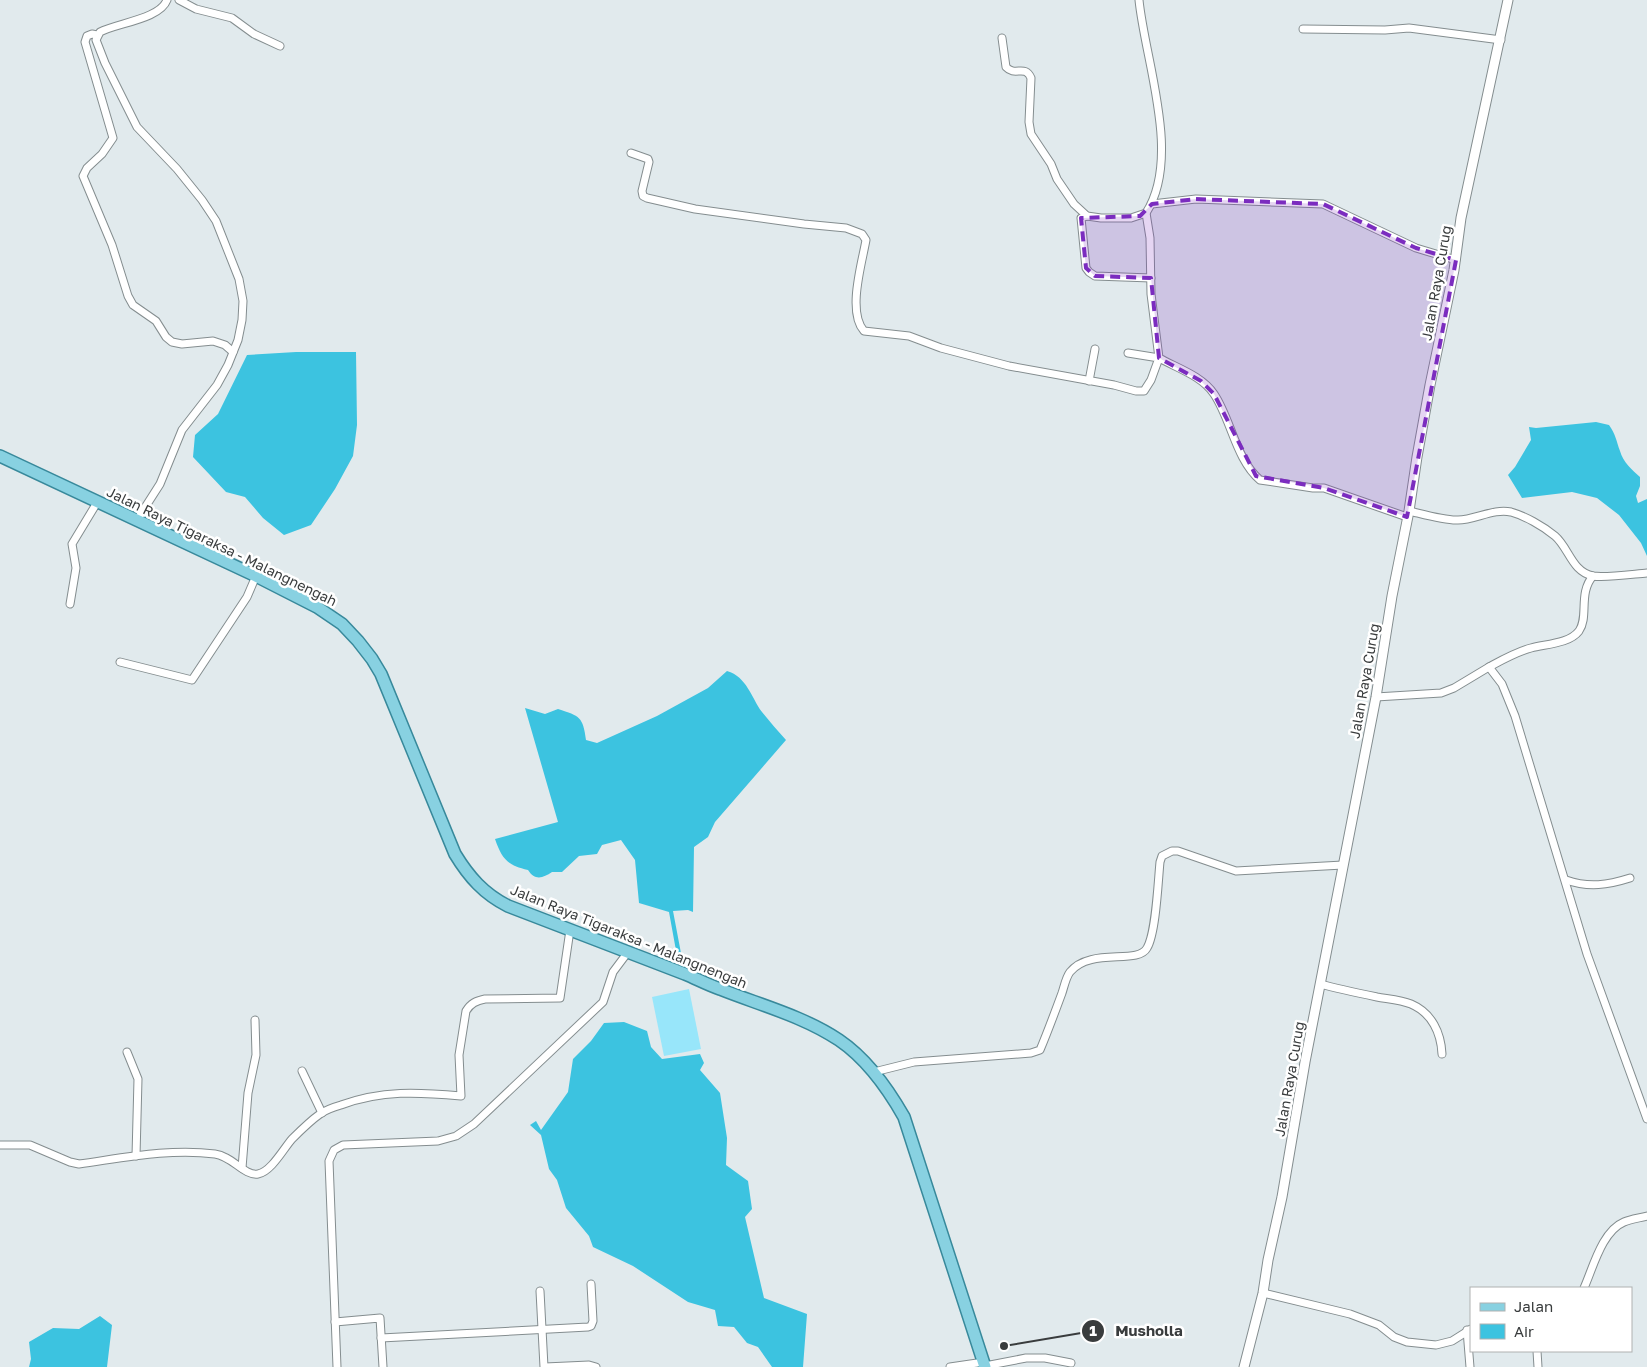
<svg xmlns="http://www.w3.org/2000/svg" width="1647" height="1367" font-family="'Golos Text',sans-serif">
	<rect width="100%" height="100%" fill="#e1eaed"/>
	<!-- green -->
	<path fill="#98e6fa" d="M 689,989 L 701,1049 L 664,1056 L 652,997 Z"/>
	<!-- water -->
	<g fill="#3cc3e0">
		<path d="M 296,352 L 356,352 L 357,425 L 353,456 L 335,489 L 311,525 L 284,535 L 263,518 L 245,497 L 226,492 L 193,457 L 195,435 L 218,414 L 247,355 Z"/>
		<path d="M 1596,422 L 1609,425 C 1616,435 1616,440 1620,451 C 1623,462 1632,470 1640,477 L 1640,486 L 1636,496 L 1638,503 L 1647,499 L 1647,556 L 1641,543 L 1619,515 L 1597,498 L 1572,492 L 1522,498 L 1508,475 L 1515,467 L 1531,440 L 1529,427 L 1536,428 Z"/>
		<path d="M 727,671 C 747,677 751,697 762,712 C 770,722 778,731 786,740 L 715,822 L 708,837 L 694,847 L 693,912 L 688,910 L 673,911 L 684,969 L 679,967 L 669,912 L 639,903 L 635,860 L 621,840 L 602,845 L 597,854 L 579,856 L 562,872 L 552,872 C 543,878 535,881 528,870 C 507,865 502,859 495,839 L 558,822 L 525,708 L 545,714 L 558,709 C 580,716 583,717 586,740 L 597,743 L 657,716 L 708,688 Z"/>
		<path d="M 624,1022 L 647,1031 L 651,1047 L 662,1059 L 700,1054 L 704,1063 L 700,1070 L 720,1093 L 727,1138 L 726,1165 L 748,1181 L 752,1209 L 745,1217 L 764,1298 L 807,1314 L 803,1367 L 772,1367 L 758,1347 L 747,1343 L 734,1327 L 718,1326 L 715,1310 L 688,1302 L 633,1266 L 593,1247 L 589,1236 L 566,1208 L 557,1180 L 549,1169 L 541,1135 L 530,1125 L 536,1121 L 541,1130 L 568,1092 L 573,1059 L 591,1041 L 604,1023 Z"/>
		<path d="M 100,1316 L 112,1325 L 107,1367 L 29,1367 L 31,1359 L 29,1342 L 53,1328 L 79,1329 Z"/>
	</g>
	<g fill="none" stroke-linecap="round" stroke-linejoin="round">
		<!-- minor casing -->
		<g stroke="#848d8f" stroke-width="9">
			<g id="minor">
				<path d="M 179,0 L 196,9 L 232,18 L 254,34 L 280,46"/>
				<path d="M 1139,0 C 1145,61 1182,157 1146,213 L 1150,238 L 1151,294 L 1159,358 C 1177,368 1202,376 1214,394 C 1231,419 1236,460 1260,480 L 1313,488 L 1324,488 L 1407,517"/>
				<path d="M 1303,29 L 1385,30 L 1409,28 L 1501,40"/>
				<path d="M 97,35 L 92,34 L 87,36 L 85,42 L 113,138 L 102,154 L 87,168 L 83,176 L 112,245 L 128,296 L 133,305 L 156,321 L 166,337 L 172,342 L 182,344 L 213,341 L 225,345 L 233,352"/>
				<path d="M 1002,38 L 1006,67 C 1015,77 1025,64 1031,78 L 1029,122 L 1031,134 L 1051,164 L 1057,179 L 1074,204 L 1087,216 L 1101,218 L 1131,218 L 1146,213"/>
				<path d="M 631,153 L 648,159 L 649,162 L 642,191 L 643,196 L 647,198 L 695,209 L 804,224 L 846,228 L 862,234 L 866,240 C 862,263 847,312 864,331 L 909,336 L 941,348 L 1009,366 L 1114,385 L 1136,391 L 1144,391 L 1151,380 L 1159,358 L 1128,353"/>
				<path d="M 1152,204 L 1196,199 L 1323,204 L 1416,248 L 1456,260"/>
				<path d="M 1087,216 L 1081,218 L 1086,268 L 1089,272 L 1095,276 L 1151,278"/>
				<path d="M 1089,381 L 1095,349"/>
				<path d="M 1409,511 C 1422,514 1446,521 1458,520 C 1475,520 1494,508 1511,512 C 1525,516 1543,526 1555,536 C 1569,548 1572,572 1593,576 C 1605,578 1634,574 1647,573"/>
				<path d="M 137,520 L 160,484 L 182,430 L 217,385 L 228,365 L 238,340 L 242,320 L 243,301 L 239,279 L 216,221 L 202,200 L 177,169 L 137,127 L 105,63 L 96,40 L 100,32 C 117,23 160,19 167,0"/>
				<path d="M 70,604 L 76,568 L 72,544 L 98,501"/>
				<path d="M 120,662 L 192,680 L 247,597 L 256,576"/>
				<path d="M 1489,667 C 1502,660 1516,652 1531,648 C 1545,644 1569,644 1579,631 C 1589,617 1578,593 1593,576"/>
				<path d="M 1376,697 L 1441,693 L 1454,688 L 1489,667 L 1502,684 L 1515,716 L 1587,954 L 1647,1119"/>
				<path d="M 1566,880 C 1589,888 1608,885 1630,878"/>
				<path d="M 1320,984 C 1339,989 1358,993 1377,997 C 1388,999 1401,1000 1411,1004 C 1432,1013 1441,1033 1442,1054"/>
				<path d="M 127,1052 L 138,1079 L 136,1156"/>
				<path d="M 302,1071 L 322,1113"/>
				<path d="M 874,1072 L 914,1062 L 1031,1053 L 1040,1050 C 1048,1031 1055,1012 1062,993 C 1064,987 1066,977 1070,972 C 1090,947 1138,965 1147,948 C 1156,933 1158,882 1160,862 L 1162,856 L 1172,851 L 1178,851 L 1236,871 L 1343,865"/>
				<path d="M 0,1145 L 30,1145 L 70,1162 L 79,1164 C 123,1158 170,1148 215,1154 C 232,1156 244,1176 258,1174 C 271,1172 284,1148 292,1139 C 301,1130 310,1121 320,1114 C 327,1109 334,1107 341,1105 C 382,1090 418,1092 461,1096 L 459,1055 L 466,1011 C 471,1003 476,1001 485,999 L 560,998 L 570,930"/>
				<path d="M 242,1168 L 248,1093 L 256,1055 L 255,1020"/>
				<path d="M 1584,1288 C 1593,1268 1602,1231 1624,1222 C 1631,1219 1640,1218 1647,1216"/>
				<path d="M 540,1291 L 544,1367"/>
				<path d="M 1263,1293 L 1350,1314 L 1379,1325 L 1394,1337 L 1407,1342 L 1436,1345 L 1452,1341 L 1471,1329"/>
				<path d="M 335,1322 L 380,1318 L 383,1367"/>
				<path d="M 1467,1330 L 1470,1367"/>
				<path d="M 381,1338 L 588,1327 L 591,1326 L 593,1321 L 591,1284"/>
				<path d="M 1537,1351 L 1538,1367"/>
				<path d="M 985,1366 L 1026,1358 L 1045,1358 L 1071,1363"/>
				<path d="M 337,1367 L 329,1161 L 334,1150 L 343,1145 L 438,1141 L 456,1136 L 474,1124 L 603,1002 L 613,972 L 628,952"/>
				<path d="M 545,1367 L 589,1365 L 596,1367"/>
				<path d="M 950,1367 L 984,1362"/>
			</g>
		</g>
		<!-- tertiary casing -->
		<g stroke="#848d8f" stroke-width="11">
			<path id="tertiary" d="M 1244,1367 L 1263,1293 L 1268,1260 L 1282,1197 L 1305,1062 L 1376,697 L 1392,596 L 1409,511 L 1417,457 L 1430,385 L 1454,270 L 1461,218 L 1508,0"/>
		</g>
		<!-- primary casing -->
		<g stroke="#38899b" stroke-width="14">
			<path id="primary" d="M 0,456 L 256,576 L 317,607 L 342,624 L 358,641 L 372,659 L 381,674 L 455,854 C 469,877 484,894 508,906 C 567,929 626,951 685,974 C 697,979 708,985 720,989 C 760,1005 803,1016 839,1040 C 867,1059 887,1087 904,1117 L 985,1367"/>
		</g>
		<!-- minor -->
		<use href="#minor" stroke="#fff" stroke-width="7"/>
		<!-- tertiary -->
		<use href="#tertiary" stroke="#fff" stroke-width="9"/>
		<!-- primary -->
		<use href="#primary" stroke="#88d1e1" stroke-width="11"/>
	</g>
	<!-- marked area -->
	<path fill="#7b2cbf" fill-opacity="0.2" stroke="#7b2cbf" stroke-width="4" stroke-dasharray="10 6" stroke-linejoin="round" d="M 1196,199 L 1323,204 L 1416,248 L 1456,260 L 1407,517 L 1324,488 L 1256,476 L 1214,394 L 1201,381 L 1159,358 L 1151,278 L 1095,276 L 1086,268 L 1081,218 L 1140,216 L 1152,204 Z"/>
	<g text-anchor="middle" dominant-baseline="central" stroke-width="5" stroke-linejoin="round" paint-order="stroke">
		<!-- street labels -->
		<g font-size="14" fill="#393c3d" stroke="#fff">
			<text transform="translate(1436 283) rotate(-80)">Jalan Raya Curug</text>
			<text transform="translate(222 546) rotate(26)">Jalan Raya Tigaraksa - Malangnengah</text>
			<text transform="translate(1364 681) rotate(-80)">Jalan Raya Curug</text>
			<text transform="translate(629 936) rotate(22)">Jalan Raya Tigaraksa - Malangnengah</text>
			<text transform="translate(1289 1079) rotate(-80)">Jalan Raya Curug</text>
		</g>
	</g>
	<!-- callouts -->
	<path fill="none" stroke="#393c3d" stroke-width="2" d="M1004 1346L1093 1331"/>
	<g fill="#393c3d" stroke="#fff" stroke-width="2">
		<circle cx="1004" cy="1346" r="5"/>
		<circle cx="1093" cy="1331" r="12"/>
	</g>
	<g font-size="15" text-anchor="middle" font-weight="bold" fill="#fff">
		<text x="1093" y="1336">1</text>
	</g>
	<g font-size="15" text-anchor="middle" font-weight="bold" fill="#393c3d" stroke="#fff" stroke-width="5" stroke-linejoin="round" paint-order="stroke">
		<text x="1149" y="1336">Musholla</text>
	</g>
	<!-- legend -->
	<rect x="1470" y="1287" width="162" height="65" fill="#ffffff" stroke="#b0b1b1"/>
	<rect x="1480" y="1303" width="25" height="8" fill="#88d1e1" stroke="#b0b1b1"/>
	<text x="1514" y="1312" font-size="15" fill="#393c3d">Jalan</text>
	<rect x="1480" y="1324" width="25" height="15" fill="#3cc3e0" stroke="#b0b1b1"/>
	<text x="1514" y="1337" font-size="15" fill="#393c3d">Air</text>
</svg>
